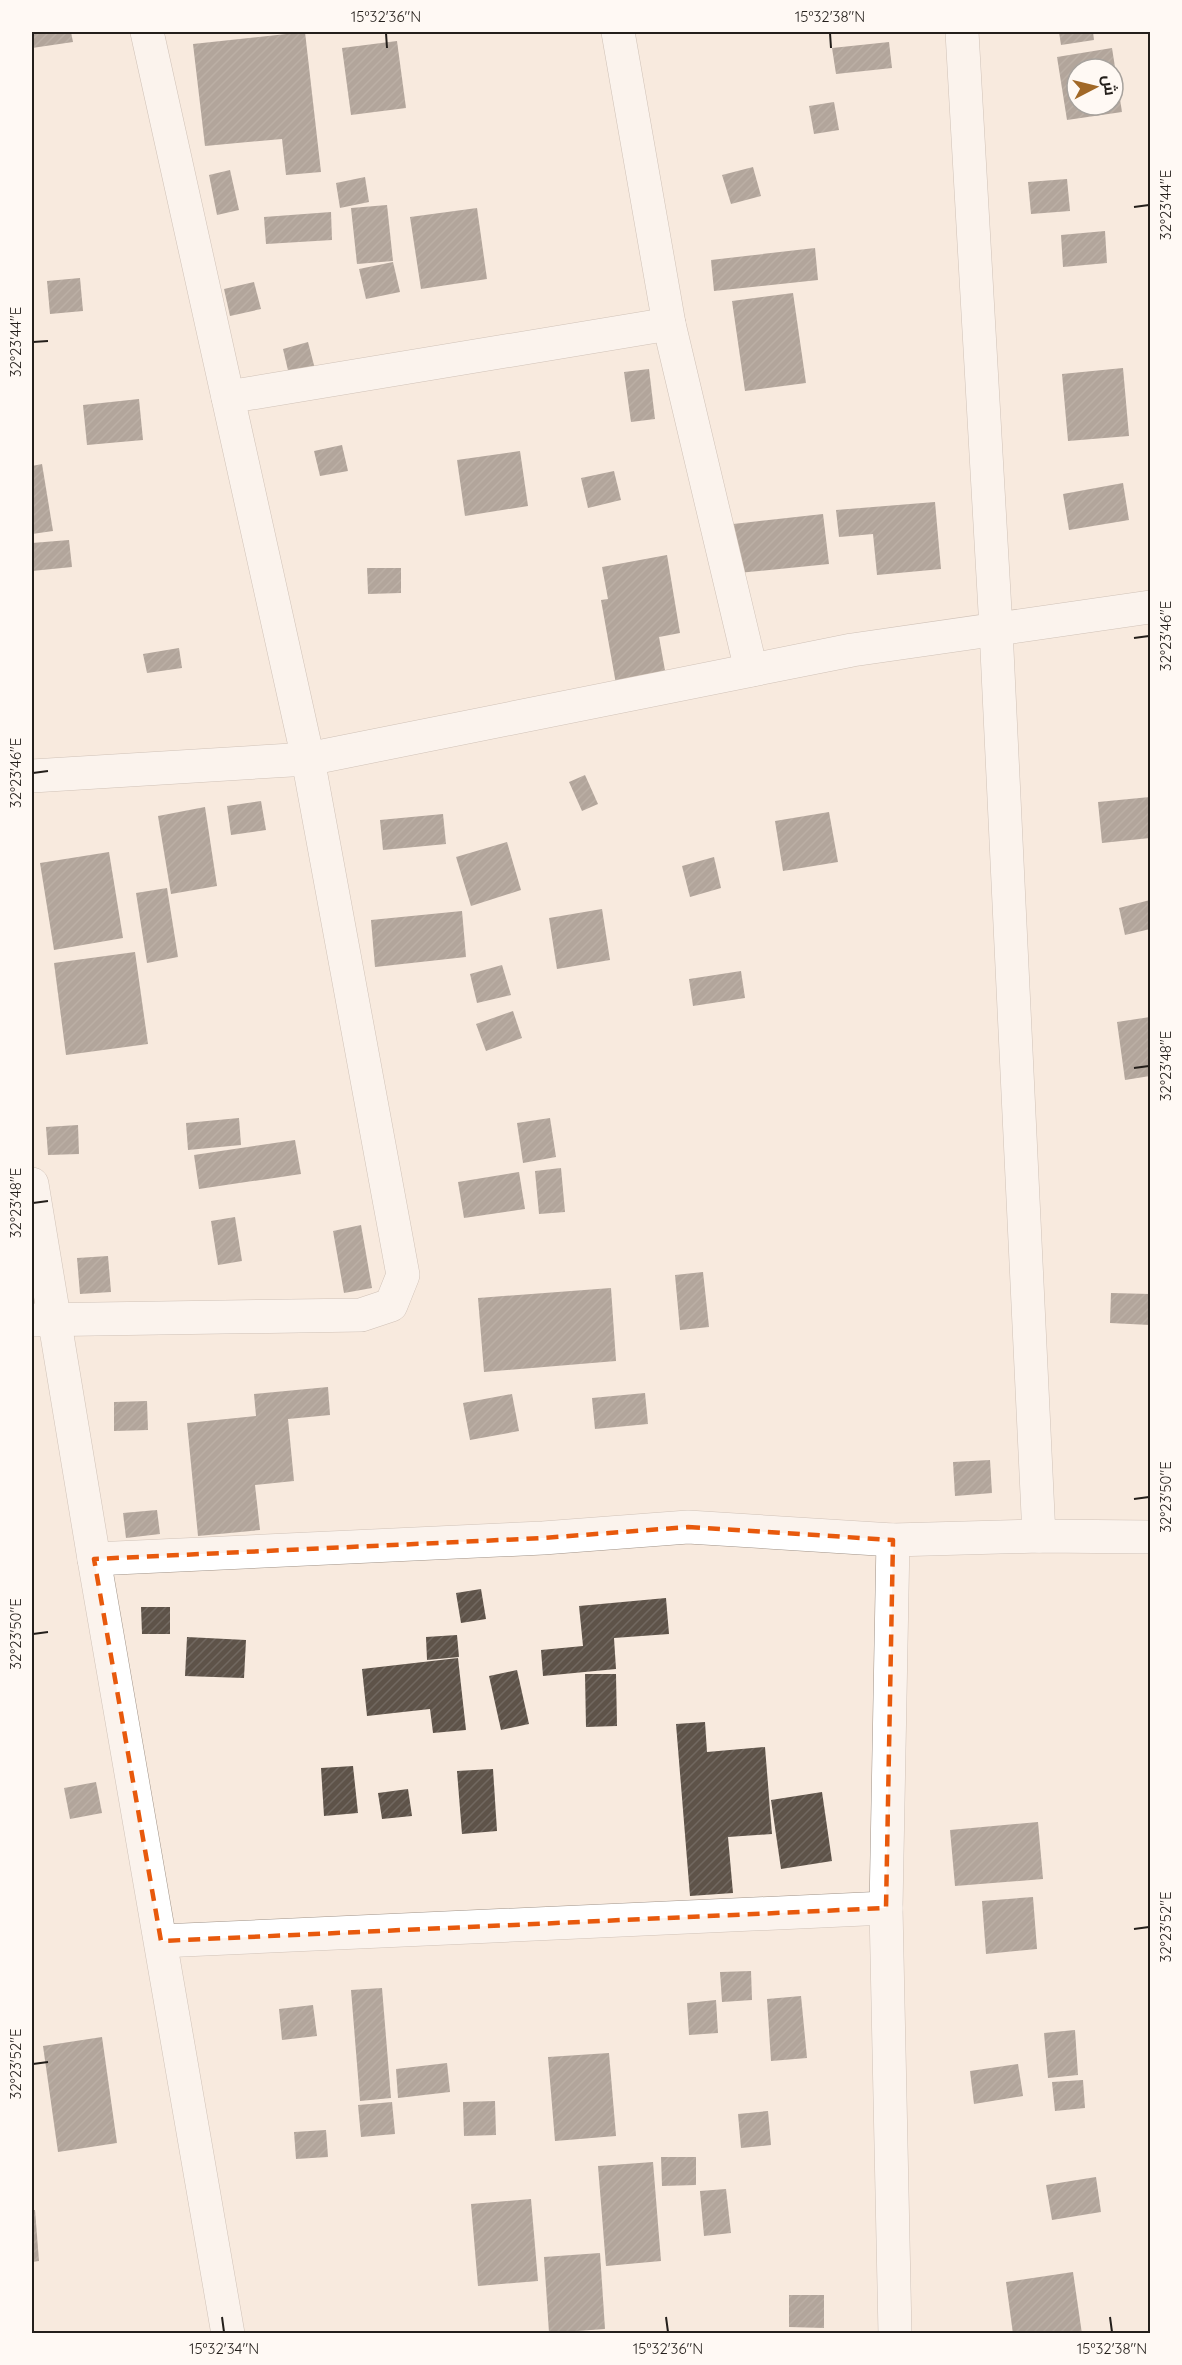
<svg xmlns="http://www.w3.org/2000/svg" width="1182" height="2365" font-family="Quicksand,Cairo,sans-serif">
	<defs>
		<pattern id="building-hatch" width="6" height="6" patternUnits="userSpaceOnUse" patternTransform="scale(1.5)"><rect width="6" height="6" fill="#5e5349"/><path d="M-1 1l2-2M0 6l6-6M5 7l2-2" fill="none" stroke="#716860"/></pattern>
	</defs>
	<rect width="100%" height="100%" fill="#f8eade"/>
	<!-- building -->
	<g fill="url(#building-hatch)" fill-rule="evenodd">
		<path d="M 32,32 L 71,32 L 73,42 L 32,48 Z"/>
		<path d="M 305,32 L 321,172 L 286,175 L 282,139 L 205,146 L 193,44 Z"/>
		<path d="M 1059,32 L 1093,32 L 1094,40 L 1061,45 Z"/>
		<path d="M 397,41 L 406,108 L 351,115 L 342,48 Z"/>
		<path d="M 889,42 L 892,68 L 836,74 L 832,48 Z"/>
		<path d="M 1112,48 L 1122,112 L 1067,120 L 1057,57 ZM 1077,69 L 1113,69 L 1113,105 L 1077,105 Z"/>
		<path d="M 834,102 L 839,130 L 814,134 L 809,106 Z"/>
		<path d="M 753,167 L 761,196 L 731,204 L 722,175 Z"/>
		<path d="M 230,170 L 239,210 L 217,215 L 209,175 Z"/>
		<path d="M 365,177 L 369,202 L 340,208 L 336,183 Z"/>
		<path d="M 1067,179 L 1070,211 L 1031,214 L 1028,182 Z"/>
		<path d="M 387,205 L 393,261 L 357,264 L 351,208 Z"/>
		<path d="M 477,208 L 487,279 L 421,289 L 410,217 Z"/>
		<path d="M 331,212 L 332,240 L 266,244 L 264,217 Z"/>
		<path d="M 1105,231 L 1107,263 L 1063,267 L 1061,235 Z"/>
		<path d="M 815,248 L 818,280 L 714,291 L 711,260 Z"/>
		<path d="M 393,262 L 400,292 L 366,299 L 359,269 Z"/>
		<path d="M 80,278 L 83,311 L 50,314 L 47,281 Z"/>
		<path d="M 254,282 L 261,309 L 230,316 L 224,289 Z"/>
		<path d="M 793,293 L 806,383 L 745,391 L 732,301 Z"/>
		<path d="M 308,342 L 316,373 L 290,379 L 283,349 Z"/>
		<path d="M 1123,368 L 1129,436 L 1068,441 L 1062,374 Z"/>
		<path d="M 649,369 L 655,419 L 631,422 L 624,372 Z"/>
		<path d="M 139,399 L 143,440 L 87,445 L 83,405 Z"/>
		<path d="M 342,445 L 348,471 L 320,476 L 314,451 Z"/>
		<path d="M 520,451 L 528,506 L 465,516 L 457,460 Z"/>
		<path d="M 42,464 L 53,531 L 32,534 L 32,466 Z"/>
		<path d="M 614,471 L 621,500 L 588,508 L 581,478 Z"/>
		<path d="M 1123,483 L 1129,520 L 1069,530 L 1063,494 Z"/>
		<path d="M 935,502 L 941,569 L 877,575 L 873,534 L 839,537 L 836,510 Z"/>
		<path d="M 823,514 L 829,564 L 738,573 L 733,524 Z"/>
		<path d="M 69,540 L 72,567 L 32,571 L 32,543 Z"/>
		<path d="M 667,555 L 680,633 L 659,637 L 666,676 L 616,684 L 601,600 L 608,599 L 602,567 Z"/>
		<path d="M 367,568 L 401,568 L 401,593 L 368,594 Z"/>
		<path d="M 179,648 L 182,668 L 147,673 L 143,654 Z"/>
		<path d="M 585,775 L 598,804 L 582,811 L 569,782 Z"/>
		<path d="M 1150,797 L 1150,838 L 1102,843 L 1098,802 Z"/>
		<path d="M 261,801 L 266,830 L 231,835 L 227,806 Z"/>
		<path d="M 205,807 L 217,886 L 171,894 L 158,816 Z"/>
		<path d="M 829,812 L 838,862 L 783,871 L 775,821 Z"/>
		<path d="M 443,814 L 446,844 L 383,850 L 380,820 Z"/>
		<path d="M 507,842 L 521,890 L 471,906 L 456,857 Z"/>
		<path d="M 109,852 L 123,938 L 54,950 L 40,863 Z"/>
		<path d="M 714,857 L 721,888 L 690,897 L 682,866 Z"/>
		<path d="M 167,888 L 178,957 L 147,963 L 136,893 Z"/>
		<path d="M 1150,900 L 1150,929 L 1125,935 L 1119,908 Z"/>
		<path d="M 602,909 L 610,960 L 557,969 L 549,918 Z"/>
		<path d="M 462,911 L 466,957 L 375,967 L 371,920 Z"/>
		<path d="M 135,952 L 148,1044 L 66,1055 L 54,963 Z"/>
		<path d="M 502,965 L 511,995 L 477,1003 L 470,974 Z"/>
		<path d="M 741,971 L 745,998 L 693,1006 L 689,979 Z"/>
		<path d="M 513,1011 L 522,1038 L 486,1051 L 476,1024 Z"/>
		<path d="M 1150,1017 L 1150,1076 L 1125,1080 L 1117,1022 Z"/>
		<path d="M 239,1118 L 241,1145 L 188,1150 L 186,1123 Z"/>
		<path d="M 550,1118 L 556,1157 L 523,1163 L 517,1123 Z"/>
		<path d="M 78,1125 L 79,1154 L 48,1155 L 46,1127 Z"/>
		<path d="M 295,1140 L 301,1174 L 199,1189 L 194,1155 Z"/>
		<path d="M 561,1168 L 565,1212 L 539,1214 L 535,1171 Z"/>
		<path d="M 519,1172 L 525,1209 L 464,1218 L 458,1182 Z"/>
		<path d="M 235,1217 L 242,1261 L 218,1265 L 211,1221 Z"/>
		<path d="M 361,1225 L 372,1288 L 344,1293 L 333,1231 Z"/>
		<path d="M 108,1256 L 111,1292 L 80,1294 L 77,1258 Z"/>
		<path d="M 703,1272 L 709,1327 L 680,1330 L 675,1275 Z"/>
		<path d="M 611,1288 L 616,1361 L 484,1372 L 478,1298 Z"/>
		<path d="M 1111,1293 L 1150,1294 L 1150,1325 L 1110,1323 Z"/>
		<path d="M 328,1387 L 330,1415 L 288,1419 L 294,1481 L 255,1485 L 260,1530 L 198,1536 L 187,1423 L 256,1416 L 254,1394 Z"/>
		<path d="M 645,1393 L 648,1424 L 595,1429 L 592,1398 Z"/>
		<path d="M 512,1394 L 519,1431 L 470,1440 L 463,1403 Z"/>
		<path d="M 147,1401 L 148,1430 L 114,1431 L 114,1402 Z"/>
		<path d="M 990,1460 L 992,1493 L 955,1496 L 953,1462 Z"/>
		<path d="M 157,1510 L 160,1534 L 126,1538 L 123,1513 Z"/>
		<path d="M 481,1589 L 486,1619 L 461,1623 L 456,1593 Z"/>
		<path d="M 666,1598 L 669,1634 L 614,1638 L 616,1669 L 543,1676 L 541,1650 L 583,1646 L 579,1606 Z"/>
		<path d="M 141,1607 L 170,1607 L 170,1634 L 142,1634 Z"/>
		<path d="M 457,1635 L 459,1657 L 427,1660 L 426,1637 Z"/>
		<path d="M 187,1637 L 246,1640 L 244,1678 L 185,1676 Z"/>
		<path d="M 458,1658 L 466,1730 L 433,1733 L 430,1709 L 367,1716 L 362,1669 Z"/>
		<path d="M 517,1670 L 529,1724 L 501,1730 L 489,1676 Z"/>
		<path d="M 585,1674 L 616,1674 L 617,1726 L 586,1727 Z"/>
		<path d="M 705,1722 L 707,1752 L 765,1747 L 772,1834 L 728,1837 L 733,1893 L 690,1896 L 676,1724 Z"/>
		<path d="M 353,1766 L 358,1813 L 324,1816 L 321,1768 Z"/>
		<path d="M 493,1769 L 497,1831 L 462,1834 L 457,1771 Z"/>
		<path d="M 96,1782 L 102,1813 L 70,1819 L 64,1788 Z"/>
		<path d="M 408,1789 L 412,1816 L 382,1819 L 378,1793 Z"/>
		<path d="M 822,1792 L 832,1861 L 781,1869 L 771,1800 Z"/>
		<path d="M 1038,1822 L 1043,1879 L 955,1886 L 950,1830 Z"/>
		<path d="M 1033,1897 L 1037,1949 L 986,1954 L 982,1901 Z"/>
		<path d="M 751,1971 L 752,2000 L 722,2002 L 720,1972 Z"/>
		<path d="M 382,1988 L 391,2098 L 360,2101 L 351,1990 Z"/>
		<path d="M 801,1996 L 807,2058 L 771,2061 L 767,1999 Z"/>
		<path d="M 716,2000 L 718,2033 L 689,2035 L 687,2003 Z"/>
		<path d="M 313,2005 L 317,2036 L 282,2040 L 279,2009 Z"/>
		<path d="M 1075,2030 L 1078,2075 L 1048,2078 L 1044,2033 Z"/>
		<path d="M 102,2037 L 117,2143 L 58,2152 L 43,2046 Z"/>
		<path d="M 609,2053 L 616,2136 L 555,2141 L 548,2057 Z"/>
		<path d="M 447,2063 L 450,2092 L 398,2098 L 396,2069 Z"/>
		<path d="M 1018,2064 L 1023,2096 L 974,2104 L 970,2071 Z"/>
		<path d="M 1083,2080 L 1085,2108 L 1055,2111 L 1052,2082 Z"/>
		<path d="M 495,2101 L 496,2135 L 464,2136 L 463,2102 Z"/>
		<path d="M 392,2102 L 395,2134 L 361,2137 L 358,2105 Z"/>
		<path d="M 768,2111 L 771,2145 L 741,2148 L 738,2114 Z"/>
		<path d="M 326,2130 L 328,2157 L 296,2159 L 294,2132 Z"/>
		<path d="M 661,2157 L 696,2157 L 696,2185 L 662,2186 Z"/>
		<path d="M 653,2162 L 661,2261 L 606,2266 L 598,2166 Z"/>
		<path d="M 1096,2177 L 1101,2212 L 1052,2220 L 1046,2185 Z"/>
		<path d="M 726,2189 L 731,2233 L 704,2236 L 700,2191 Z"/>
		<path d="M 531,2199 L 538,2281 L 478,2286 L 471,2204 Z"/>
		<path d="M 32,2210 L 35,2210 L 39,2261 L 32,2262 Z"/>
		<path d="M 600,2253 L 605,2329 L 549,2333 L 544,2257 Z"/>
		<path d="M 1073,2272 L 1082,2334 L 1013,2334 L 1006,2282 Z"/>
		<path d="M 789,2295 L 824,2295 L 824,2328 L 789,2327 Z"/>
	</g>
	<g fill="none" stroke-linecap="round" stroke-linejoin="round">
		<!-- minor casing -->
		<g stroke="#a09388" stroke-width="34">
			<g id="minor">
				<path d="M 618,32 L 669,324 L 751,670"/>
				<path d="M 962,32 L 996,629 L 1039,1536"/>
				<path d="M 228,397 L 669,324"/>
				<path d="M 32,776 L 308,759 L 852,650 L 1150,607"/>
				<path d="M 32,1184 L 94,1559 L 228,2334"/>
				<path d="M 32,1320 L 361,1315 L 391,1305 L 403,1275 L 308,759 L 147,32"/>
				<path d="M 893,1540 L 886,1908 L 895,2334"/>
				<path d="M 94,1559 L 543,1538 L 688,1527 L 893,1540 L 1039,1536 L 1150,1537"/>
				<path d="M 161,1941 L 886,1908"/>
			</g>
		</g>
		<!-- minor -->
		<use href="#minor" stroke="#fff" stroke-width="33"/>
	</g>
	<!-- marked area -->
	<path d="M0 0H1182V2365H0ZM 688,1527 L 893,1540 L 886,1908 L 161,1941 L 94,1559 L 543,1538 Z" fill="#f8eade" fill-opacity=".55" fill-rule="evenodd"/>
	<path fill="none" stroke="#e8590c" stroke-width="4.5" stroke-dasharray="12 8" stroke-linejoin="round" d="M 688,1527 L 893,1540 L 886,1908 L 161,1941 L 94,1559 L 543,1538 Z"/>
	<!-- ticks -->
	<path fill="none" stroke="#241f1b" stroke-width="2" d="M 386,33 L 387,48M 830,33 L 831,48M 1134,207 L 1149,205M 33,342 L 48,341M 1134,638 L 1149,636M 33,773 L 48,771M 1134,1068 L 1149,1066M 33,1203 L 48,1201M 1134,1499 L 1149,1497M 33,1634 L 48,1632M 1134,1929 L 1149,1927M 33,2064 L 48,2062M 222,2317 L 224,2332M 666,2317 L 668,2332M 1110,2317 L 1112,2332"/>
	<!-- border -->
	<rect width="1182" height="2365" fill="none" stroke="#fff9f4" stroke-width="66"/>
	<!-- north arrow -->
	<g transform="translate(1095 87) rotate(83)"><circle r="28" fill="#fff9f4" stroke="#a7a29d" stroke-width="1.5"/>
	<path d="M0-4.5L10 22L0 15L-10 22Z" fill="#a16827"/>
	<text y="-9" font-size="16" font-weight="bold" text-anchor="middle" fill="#241f1b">ش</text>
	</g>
	<rect x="33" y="33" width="1116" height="2299" fill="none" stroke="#241f1b" stroke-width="2"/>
	<g font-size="15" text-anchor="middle" fill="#241f1b">
		<text x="386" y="22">15°32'36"N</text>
		<text x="830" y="22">15°32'38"N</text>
		<text transform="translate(1166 205) rotate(-90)" y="5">32°23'44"E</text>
		<text transform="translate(16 342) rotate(-90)" y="5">32°23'44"E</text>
		<text transform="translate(1166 636) rotate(-90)" y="5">32°23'46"E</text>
		<text transform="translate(16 773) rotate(-90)" y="5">32°23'46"E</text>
		<text transform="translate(1166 1066) rotate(-90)" y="5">32°23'48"E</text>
		<text transform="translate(16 1203) rotate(-90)" y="5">32°23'48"E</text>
		<text transform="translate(1166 1497) rotate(-90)" y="5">32°23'50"E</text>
		<text transform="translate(16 1634) rotate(-90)" y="5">32°23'50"E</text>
		<text transform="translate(1166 1927) rotate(-90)" y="5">32°23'52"E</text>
		<text transform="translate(16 2064) rotate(-90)" y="5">32°23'52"E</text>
		<text x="224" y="2354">15°32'34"N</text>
		<text x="668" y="2354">15°32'36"N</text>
		<text x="1112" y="2354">15°32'38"N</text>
	</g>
</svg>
